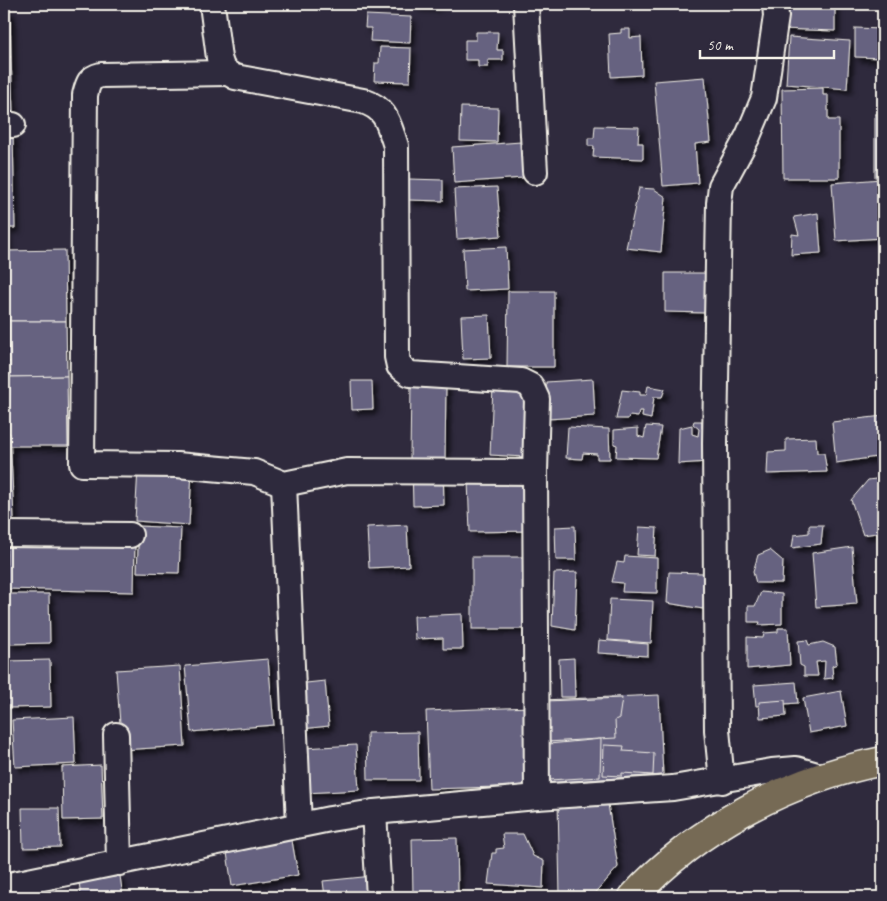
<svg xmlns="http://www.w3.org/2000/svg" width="887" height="901" font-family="Caveat,sans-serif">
	<defs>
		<filter id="shadow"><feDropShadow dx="4.5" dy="4.5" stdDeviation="2.5" flood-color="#0009"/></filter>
	</defs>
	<rect width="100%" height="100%" fill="#2f2a3d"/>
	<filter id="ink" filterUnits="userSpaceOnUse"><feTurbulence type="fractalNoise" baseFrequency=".02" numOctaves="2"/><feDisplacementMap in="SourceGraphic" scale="10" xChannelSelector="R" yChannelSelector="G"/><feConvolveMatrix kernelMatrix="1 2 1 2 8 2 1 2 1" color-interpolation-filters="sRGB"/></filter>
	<g filter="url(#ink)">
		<!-- building -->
		<g fill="#666280" stroke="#f4f1e8" filter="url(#shadow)">
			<path d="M 414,4 L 440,4 L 432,7 L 414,6 Z"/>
			<path d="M 781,4 L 835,4 L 835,31 L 780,29 Z"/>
			<path d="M 10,10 L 11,57 L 4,57 L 4,11 Z"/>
			<path d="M 366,15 L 411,17 L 410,43 L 370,41 L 371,28 L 365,28 Z"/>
			<path d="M 855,28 L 883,29 L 883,58 L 855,57 Z"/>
			<path d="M 621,29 L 630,29 L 630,38 L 641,37 L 642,75 L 611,77 L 609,34 L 621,33 Z"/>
			<path d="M 476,32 L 498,32 L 497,50 L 503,50 L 503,60 L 488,60 L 488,67 L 478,67 L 478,60 L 465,60 L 465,40 L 476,40 Z"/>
			<path d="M 789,37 L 850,41 L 847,89 L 786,84 Z"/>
			<path d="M 380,47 L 411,48 L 410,82 L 374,81 L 375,63 L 379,63 Z"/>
			<path d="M 4,57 L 11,57 L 13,112 L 4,112 Z"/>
			<path d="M 705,77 L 711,142 L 695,144 L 698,183 L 663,186 L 654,81 Z"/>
			<path d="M 823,88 L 823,95 L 828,95 L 828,120 L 839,120 L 839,178 L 783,178 L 782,89 Z"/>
			<path d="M 461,107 L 498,108 L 497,142 L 460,141 Z"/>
			<rect x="875" y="114" width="8" height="63"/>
			<path d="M 595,126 L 639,127 L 638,143 L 643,143 L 643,159 L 593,157 L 594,146 L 588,146 L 588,138 L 594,138 Z"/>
			<path d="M 4,134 L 13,134 L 15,228 L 4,228 Z"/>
			<path d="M 521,142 L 523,178 L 454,183 L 452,147 Z"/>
			<path d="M 409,179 L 443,180 L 443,201 L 408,200 Z"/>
			<path d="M 881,179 L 883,238 L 836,241 L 832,183 Z"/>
			<path d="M 497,187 L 501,236 L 457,239 L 454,189 Z"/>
			<path d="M 639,188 L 654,189 L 666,197 L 661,252 L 626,248 Z"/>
			<path d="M 818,213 L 821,253 L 791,255 L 792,234 L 799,235 L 794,217 Z"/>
			<path d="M 4,228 L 6,228 L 8,263 L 4,263 Z"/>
			<path d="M 506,247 L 508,289 L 465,291 L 463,249 Z"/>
			<path d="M 65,250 L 66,321 L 9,321 L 6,251 Z"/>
			<path d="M 4,263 L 8,263 L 9,291 L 4,291 Z"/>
			<path d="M 665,273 L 708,273 L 707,313 L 665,312 Z"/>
			<path d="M 4,291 L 9,291 L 9,327 L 4,328 Z"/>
			<path d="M 508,291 L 554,291 L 554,367 L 507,367 Z"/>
			<path d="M 489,315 L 491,358 L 463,359 L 461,316 Z"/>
			<path d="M 9,321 L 66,321 L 67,376 L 10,377 Z"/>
			<path d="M 9,327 L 10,362 L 4,362 L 4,328 Z"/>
			<rect x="4" y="362" width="6" height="36"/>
			<path d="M 67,376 L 68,446 L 9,446 L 10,377 Z"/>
			<path d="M 593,379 L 595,416 L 548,419 L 546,382 Z"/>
			<path d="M 351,381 L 372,381 L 373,409 L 352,410 Z"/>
			<path d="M 411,384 L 446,384 L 445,460 L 410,459 Z"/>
			<path d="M 493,386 L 528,388 L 524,457 L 490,455 Z"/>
			<path d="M 648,386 L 665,389 L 662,397 L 654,397 L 651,419 L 642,417 L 643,411 L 639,411 L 638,417 L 629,416 L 628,419 L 616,419 L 622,390 L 640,392 L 640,395 L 646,395 Z"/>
			<path d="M 883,416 L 883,456 L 836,463 L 832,422 Z"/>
			<path d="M 694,421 L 702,421 L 702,428 L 707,428 L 708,462 L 678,464 L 679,428 L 692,425 L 692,434 L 698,436 L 699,429 L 693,424 Z"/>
			<path d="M 646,426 L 661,427 L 656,458 L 616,457 L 617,445 L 614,444 L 614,430 L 638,428 L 638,436 L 644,438 Z"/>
			<path d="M 568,427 L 609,429 L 610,459 L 597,459 L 597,454 L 583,453 L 582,459 L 566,458 Z"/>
			<path d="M 4,433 L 10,433 L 14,519 L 4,519 Z"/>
			<path d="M 816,438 L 817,453 L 824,453 L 827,472 L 767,474 L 768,452 L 786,451 L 786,439 Z"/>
			<path d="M 443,464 L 444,505 L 413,506 L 412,465 Z"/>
			<path d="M 138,468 L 192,471 L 189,525 L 135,521 Z"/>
			<path d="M 532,478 L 533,531 L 470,532 L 468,480 Z"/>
			<path d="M 883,478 L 883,532 L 863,535 L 851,500 L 868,480 Z"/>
			<path d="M 407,525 L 409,566 L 369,568 L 367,527 Z"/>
			<path d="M 809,525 L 823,525 L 821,544 L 792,548 L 794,535 L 809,533 Z"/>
			<path d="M 139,526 L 181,528 L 179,573 L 137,572 Z"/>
			<path d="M 575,526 L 576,560 L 556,560 L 555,527 Z"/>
			<path d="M 639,527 L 657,528 L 655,556 L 637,555 Z"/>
			<path d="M 7,539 L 135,541 L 134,592 L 6,589 Z"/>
			<path d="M 852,547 L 857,604 L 816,607 L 812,553 Z"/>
			<path d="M 770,550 L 783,561 L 782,583 L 756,583 L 753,572 L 758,555 Z"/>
			<path d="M 625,556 L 657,558 L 657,593 L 622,592 L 623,583 L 612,582 L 617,562 L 624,563 Z"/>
			<rect x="472" y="557" width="57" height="72"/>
			<path d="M 577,572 L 575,630 L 552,626 L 554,573 Z"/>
			<path d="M 669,572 L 704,573 L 703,609 L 667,603 Z"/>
			<path d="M 761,592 L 782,594 L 782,624 L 759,625 L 760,622 L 748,622 L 748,606 L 755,606 Z"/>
			<path d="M 7,594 L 49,594 L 50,643 L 8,644 Z"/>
			<path d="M 610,599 L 653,601 L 651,643 L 608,640 Z"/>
			<path d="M 462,614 L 463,649 L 443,649 L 443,638 L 415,639 L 414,616 Z"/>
			<path d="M 778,628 L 788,628 L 790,665 L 747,669 L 747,637 L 763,638 L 764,633 L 778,632 Z"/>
			<path d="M 599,640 L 648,644 L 648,656 L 598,653 Z"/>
			<path d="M 807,640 L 809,645 L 823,642 L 835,647 L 837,664 L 832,666 L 833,678 L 824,679 L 825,661 L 816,662 L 818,676 L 804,676 L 804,667 L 800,665 L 798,641 Z"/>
			<path d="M 574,658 L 575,697 L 560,697 L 559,659 Z"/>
			<path d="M 268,659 L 274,725 L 191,732 L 185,666 Z"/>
			<path d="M 50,660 L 51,707 L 8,708 L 7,661 Z"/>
			<path d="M 180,666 L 185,746 L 122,750 L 116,670 Z"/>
			<path d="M 325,681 L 329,726 L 302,729 L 297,684 Z"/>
			<path d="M 796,682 L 798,703 L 756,706 L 754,685 Z"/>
			<path d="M 841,691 L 847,726 L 809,733 L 803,698 Z"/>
			<path d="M 659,695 L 663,775 L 543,783 L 542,700 Z"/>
			<path d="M 622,698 L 619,718 L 615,720 L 616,738 L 547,742 L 545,701 Z"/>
			<path d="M 785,700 L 786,716 L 760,718 L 759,702 Z"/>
			<path d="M 531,707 L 534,786 L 429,789 L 426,711 Z"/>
			<path d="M 74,717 L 76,764 L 15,767 L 12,720 Z"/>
			<path d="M 418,732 L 419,780 L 368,780 L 367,733 Z"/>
			<path d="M 601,739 L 600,777 L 549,780 L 549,744 Z"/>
			<path d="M 356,745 L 359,790 L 306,793 L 303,748 Z"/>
			<path d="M 604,745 L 624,746 L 623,751 L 654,753 L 653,775 L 622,773 L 622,776 L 603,775 Z"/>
			<path d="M 101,765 L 103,819 L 63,820 L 62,767 Z"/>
			<path d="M 607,798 L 618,867 L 592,897 L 560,895 L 558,802 Z"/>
			<path d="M 22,808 L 59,808 L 60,847 L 23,848 Z"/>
			<path d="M 502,834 L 523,834 L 533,856 L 544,861 L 543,888 L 488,884 L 492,853 L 496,853 L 496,849 L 504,848 Z"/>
			<path d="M 291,835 L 298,875 L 232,886 L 226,846 Z"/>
			<path d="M 457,838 L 458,893 L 413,894 L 412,839 Z"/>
			<path d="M 120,876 L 123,897 L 81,897 L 79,882 Z"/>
			<path d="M 373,876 L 376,897 L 325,897 L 323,881 Z"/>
		</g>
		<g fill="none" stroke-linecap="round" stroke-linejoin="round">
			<!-- minor casing -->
			<g stroke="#f4f1e8" stroke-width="28">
				<g id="minor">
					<path d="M 212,4 L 219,58 L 223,70 L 235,77 L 363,101 C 387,109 388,123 396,146 L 397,357 L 399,366 L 410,374 L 521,381 L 531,386 L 537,399 L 535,472 L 537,797"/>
					<path d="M 526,4 L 535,172"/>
					<path d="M 228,73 L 101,75 C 89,78 88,83 85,95 L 82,464 L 177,465 L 254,472 L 284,484 L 347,471 L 535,472"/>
					<path d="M 4,125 L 13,125"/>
					<path d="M 284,484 L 299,825"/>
					<path d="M 4,534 L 130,535"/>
					<path d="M 116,735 L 119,863"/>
					<path d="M 722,781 L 717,730 L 715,443 L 719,203 L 721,186 L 748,136 L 764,98 L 776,16 L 775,4"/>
					<path d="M 374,812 L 379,897"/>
					<path d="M 4,886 L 330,819 L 374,812 L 537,797 L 673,788 L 772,771 L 796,769 L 824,777"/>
				</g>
			</g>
			<!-- major casing -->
			<g stroke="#f4f1e8" stroke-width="31">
				<path id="major" d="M 633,897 C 697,827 790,779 883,761"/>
			</g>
			<!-- minor -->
			<use href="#minor" stroke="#2f2a3d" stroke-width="24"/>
			<!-- major -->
			<use href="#major" stroke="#766a55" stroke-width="28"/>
		</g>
	</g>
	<!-- margin -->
	<rect width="887" height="901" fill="none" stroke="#2f2a3d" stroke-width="20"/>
	<rect x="10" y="10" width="867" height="881" fill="none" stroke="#f4f1e8" stroke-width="2" filter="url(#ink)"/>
	<!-- scale -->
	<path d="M700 50v8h134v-8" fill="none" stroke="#f4f1e8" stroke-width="2.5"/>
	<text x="707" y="50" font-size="15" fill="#f4f1e8" stroke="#2f2a3d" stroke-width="4" paint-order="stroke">50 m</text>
</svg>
